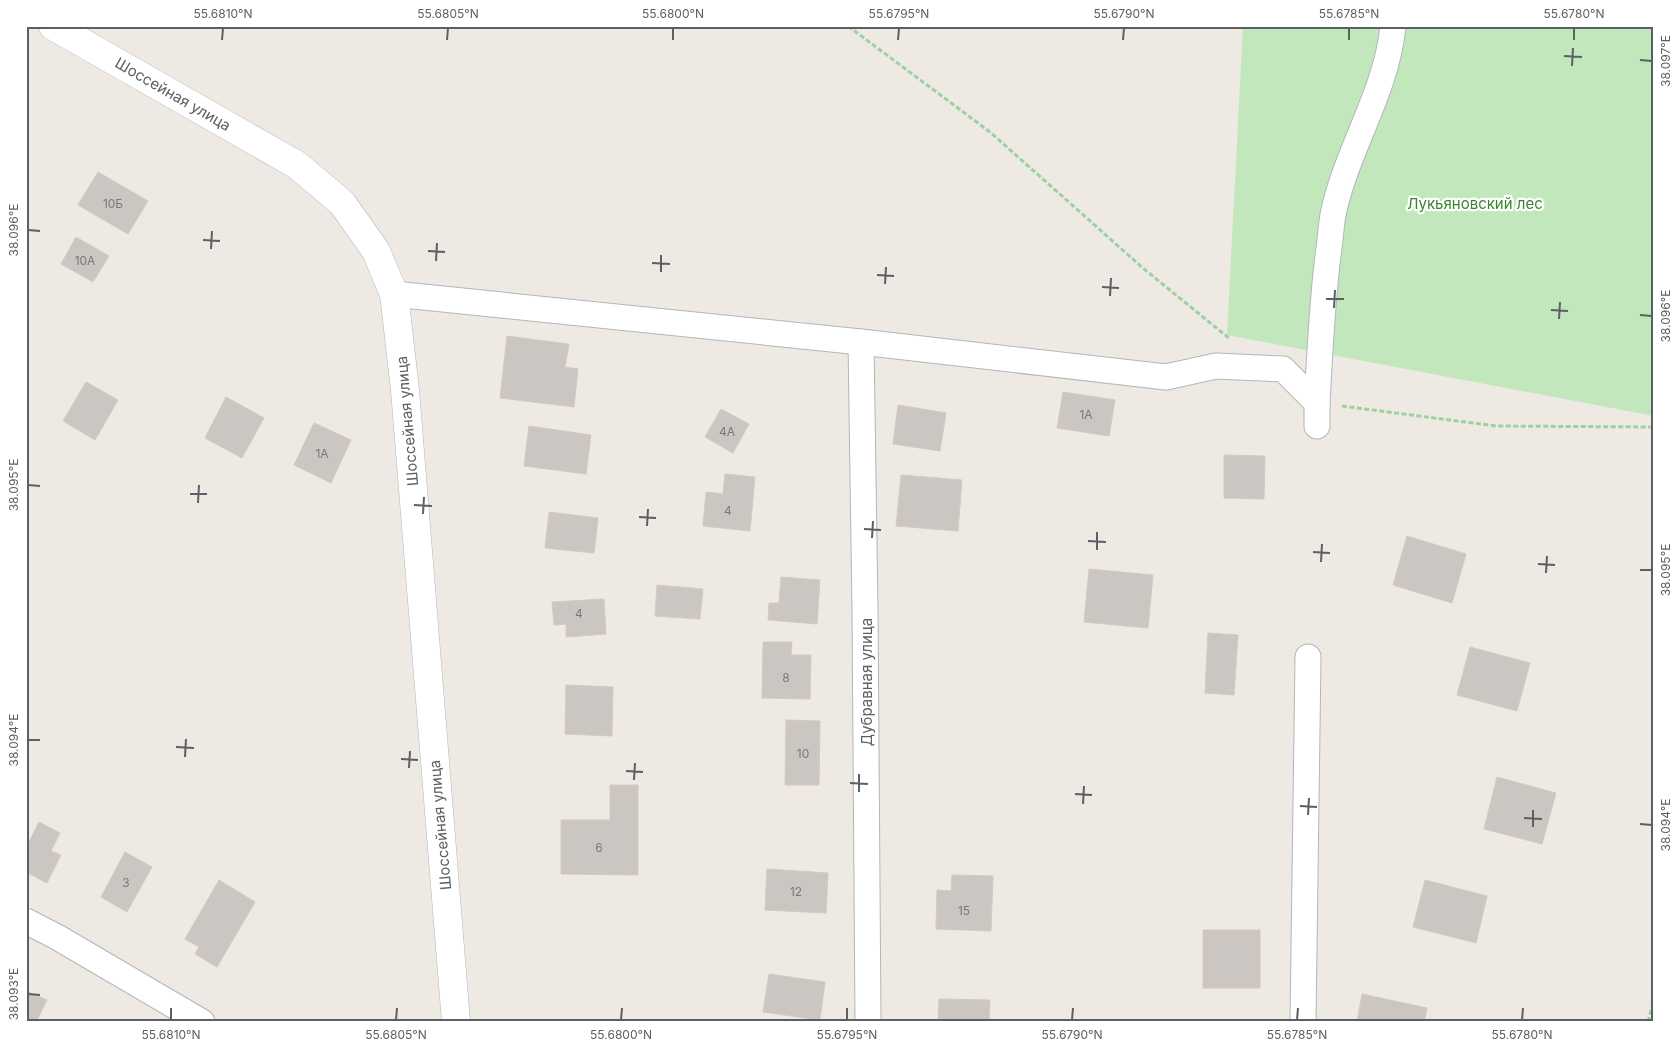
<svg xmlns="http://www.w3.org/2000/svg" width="1680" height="1048" font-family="Inter,sans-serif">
	<rect width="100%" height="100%" fill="#eee9e2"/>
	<!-- green -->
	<path fill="#c3e7bd" d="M 1243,26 L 1654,26 L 1654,416 L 1227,335 Z"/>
	<!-- building -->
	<g fill="#cbc6c1" stroke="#d3cac0">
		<path d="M 98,172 L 148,201 L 128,234 L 78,205 Z"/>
		<path d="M 76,237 L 109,256 L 93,282 L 61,264 Z"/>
		<path d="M 507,336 L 569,344 L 565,367 L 578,369 L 574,407 L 500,398 Z"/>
		<path d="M 86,382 L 118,400 L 95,440 L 63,421 Z"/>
		<path d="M 1063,392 L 1115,400 L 1109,436 L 1057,428 Z"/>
		<path d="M 226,397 L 264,418 L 242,458 L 205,438 Z"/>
		<path d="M 898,405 L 946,413 L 940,451 L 893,444 Z"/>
		<path d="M 721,409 L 749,424 L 733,453 L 705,437 Z"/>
		<path d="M 314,423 L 351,440 L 331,483 L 294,465 Z"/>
		<path d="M 529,426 L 591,435 L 586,474 L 524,466 Z"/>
		<path d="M 1224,455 L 1265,456 L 1264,499 L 1224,498 Z"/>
		<path d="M 725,474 L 755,477 L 750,531 L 703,526 L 706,492 L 723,494 Z"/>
		<path d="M 901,475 L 962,480 L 958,531 L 896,526 Z"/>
		<path d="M 549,512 L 598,518 L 594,553 L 545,548 Z"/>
		<path d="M 1407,536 L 1466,554 L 1452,603 L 1393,585 Z"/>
		<path d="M 1089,569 L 1153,575 L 1148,628 L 1084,622 Z"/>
		<path d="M 781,577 L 820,580 L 817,624 L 768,620 L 769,603 L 779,603 Z"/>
		<path d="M 657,585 L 703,589 L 700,619 L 655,616 Z"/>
		<path d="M 604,599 L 606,634 L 566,637 L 566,624 L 554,625 L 552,602 Z"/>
		<path d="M 1208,633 L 1238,635 L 1234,695 L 1205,693 Z"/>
		<path d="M 763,642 L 792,642 L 791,655 L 811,655 L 810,699 L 762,698 Z"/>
		<path d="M 1470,647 L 1530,663 L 1517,711 L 1457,695 Z"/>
		<path d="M 566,685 L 613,687 L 612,736 L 565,734 Z"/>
		<path d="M 786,720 L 820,721 L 819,785 L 785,785 Z"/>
		<path d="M 1497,777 L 1556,793 L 1542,844 L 1484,829 Z"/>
		<path d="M 610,785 L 638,785 L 638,875 L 561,874 L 561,820 L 610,820 Z"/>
		<path d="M 39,822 L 60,833 L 51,851 L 61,855 L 47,883 L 26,872 L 26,848 Z"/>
		<path d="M 125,852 L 152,867 L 127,912 L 101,897 Z"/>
		<path d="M 767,869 L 828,873 L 826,913 L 765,910 Z"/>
		<path d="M 952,875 L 993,876 L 991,931 L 936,929 L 937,890 L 951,891 Z"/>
		<path d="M 219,880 L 255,902 L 217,967 L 195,954 L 199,947 L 185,939 Z"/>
		<path d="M 1425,880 L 1487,896 L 1476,943 L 1413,927 Z"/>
		<rect x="1203" y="930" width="57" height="58"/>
		<path d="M 769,974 L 825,982 L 820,1020 L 763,1012 Z"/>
		<path d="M 26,991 L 47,1000 L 36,1022 L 26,1022 Z"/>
		<path d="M 1362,994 L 1427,1008 L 1424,1022 L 1357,1022 Z"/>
		<path d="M 939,999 L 990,1000 L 989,1022 L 938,1022 Z"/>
	</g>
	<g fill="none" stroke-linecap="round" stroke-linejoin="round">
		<!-- minor casing -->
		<g stroke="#b2b6ba" stroke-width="27">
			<g id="minor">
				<path d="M 394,294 L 861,342 L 1166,377 L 1216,366 L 1283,369 L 1317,403 L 1317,426"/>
				<path d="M 861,342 L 865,610 L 868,1022"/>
				<path d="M 1317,403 C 1320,351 1322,299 1329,248 C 1331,235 1331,222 1334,210 C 1348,148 1387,90 1393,26"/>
				<path d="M 26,921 L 57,937 L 202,1022"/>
				<path d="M 1303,1022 L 1308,657"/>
			</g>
		</g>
		<!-- secondary casing -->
		<g stroke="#b3b8bd" stroke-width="29">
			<path id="secondary" d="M 53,26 L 297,165 L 342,203 L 376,251 L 394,294 L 405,390 L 456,1022"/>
		</g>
		<!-- path -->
		<g stroke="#9bd2a1" stroke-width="3" stroke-dasharray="5 2.5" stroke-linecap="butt">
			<path d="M 848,26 L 990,132 L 1144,269 L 1230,339"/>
			<path d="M 1342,406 L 1496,426 L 1654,427"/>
			<path d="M 1648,1022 L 1654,999"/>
		</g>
		<!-- minor -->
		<use href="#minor" stroke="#fff" stroke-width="25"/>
		<!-- secondary -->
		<use href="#secondary" stroke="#fff" stroke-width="28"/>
	</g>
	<!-- ticks -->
	<path fill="none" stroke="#5a6063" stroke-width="2" d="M 222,40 L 223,28M 447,40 L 448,28M 673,40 L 673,28M 898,40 L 899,28M 1123,40 L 1124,28M 1349,40 L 1349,28M 1574,40 L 1574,28M 1564,56 L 1582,57M 1640,60 L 1652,61M 1572,66 L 1573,48M 28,230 L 40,231M 203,240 L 220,241M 211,249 L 212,231M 428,251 L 445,252M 436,261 L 437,243M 652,263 L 670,264M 661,272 L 661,255M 877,275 L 894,276M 885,284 L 886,267M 1102,287 L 1119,288M 1110,296 L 1111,278M 1326,299 L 1344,299M 1334,308 L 1335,290M 1551,310 L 1568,311M 1640,315 L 1652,316M 1559,319 L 1560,302M 28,485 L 40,486M 190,494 L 207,494M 198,503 L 199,485M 414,505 L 432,506M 423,514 L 424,497M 639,517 L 656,518M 647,526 L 648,509M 864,529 L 881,530M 872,538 L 873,521M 1088,541 L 1106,542M 1097,550 L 1097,532M 1313,552 L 1330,553M 1321,562 L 1322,544M 1538,564 L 1555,565M 1640,570 L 1652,570M 1546,573 L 1547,556M 28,740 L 40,740M 176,747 L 194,748M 185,757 L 186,739M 401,759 L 418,760M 409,768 L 410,751M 626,771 L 643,772M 634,780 L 635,763M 850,783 L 868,784M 859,792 L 859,774M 1075,794 L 1092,795M 1083,804 L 1084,786M 1300,806 L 1317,807M 1308,815 L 1309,798M 1524,818 L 1542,819M 1640,824 L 1652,825M 1533,827 L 1533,810M 28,994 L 40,995M 171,1020 L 171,1008M 396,1020 L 397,1008M 621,1020 L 622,1008M 847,1020 L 847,1008M 1072,1020 L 1073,1008M 1297,1020 L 1298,1008M 1522,1020 L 1523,1008"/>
	<g text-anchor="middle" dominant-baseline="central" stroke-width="4.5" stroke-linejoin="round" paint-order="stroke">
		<!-- number labels -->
		<g font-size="12" fill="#767a7a">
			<text x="113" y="203">10Б</text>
			<text x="85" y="260">10А</text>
			<text x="1086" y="414">1А</text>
			<text x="727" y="431">4А</text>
			<text x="322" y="453">1А</text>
			<text x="728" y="510">4</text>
			<text x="579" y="613">4</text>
			<text x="786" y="677">8</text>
			<text x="803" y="753">10</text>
			<text x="599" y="847">6</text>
			<text x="126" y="882">3</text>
			<text x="796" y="891">12</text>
			<text x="964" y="910">15</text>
		</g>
		<!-- street labels -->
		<g font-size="15" fill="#5a6063" stroke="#fff">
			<text transform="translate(173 94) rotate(30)">Шоссейная улица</text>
			<text transform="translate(407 421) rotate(-95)">Шоссейная улица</text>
			<text transform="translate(866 682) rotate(-90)">Дубравная улица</text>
			<text transform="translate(440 825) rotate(-95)">Шоссейная улица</text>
		</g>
		<!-- park labels -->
		<g font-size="15" fill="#3a8430" stroke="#fff">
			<text x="1475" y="203">Лукьяновский лес</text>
		</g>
	</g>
	<!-- border -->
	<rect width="1680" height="1048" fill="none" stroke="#ffffff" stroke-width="55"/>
	<rect x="28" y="28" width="1624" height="992" fill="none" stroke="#5a6063" stroke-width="2"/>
	<g font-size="12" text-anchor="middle" fill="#5a6063">
		<text x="223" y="18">55.6810°N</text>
		<text x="448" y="18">55.6805°N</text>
		<text x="673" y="18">55.6800°N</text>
		<text x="899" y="18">55.6795°N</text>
		<text x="1124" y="18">55.6790°N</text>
		<text x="1349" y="18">55.6785°N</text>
		<text x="1574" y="18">55.6780°N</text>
		<text transform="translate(1666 61) rotate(-90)" y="4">38.097°E</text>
		<text transform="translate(14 230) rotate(-90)" y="4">38.096°E</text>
		<text transform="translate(1666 316) rotate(-90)" y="4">38.096°E</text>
		<text transform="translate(14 485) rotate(-90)" y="4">38.095°E</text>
		<text transform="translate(1666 570) rotate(-90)" y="4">38.095°E</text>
		<text transform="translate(14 740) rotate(-90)" y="4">38.094°E</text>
		<text transform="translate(1666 825) rotate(-90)" y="4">38.094°E</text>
		<text transform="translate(14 994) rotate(-90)" y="4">38.093°E</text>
		<text x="171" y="1039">55.6810°N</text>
		<text x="396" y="1039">55.6805°N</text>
		<text x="621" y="1039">55.6800°N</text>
		<text x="847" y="1039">55.6795°N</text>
		<text x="1072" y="1039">55.6790°N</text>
		<text x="1297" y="1039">55.6785°N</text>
		<text x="1522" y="1039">55.6780°N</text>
	</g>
</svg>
